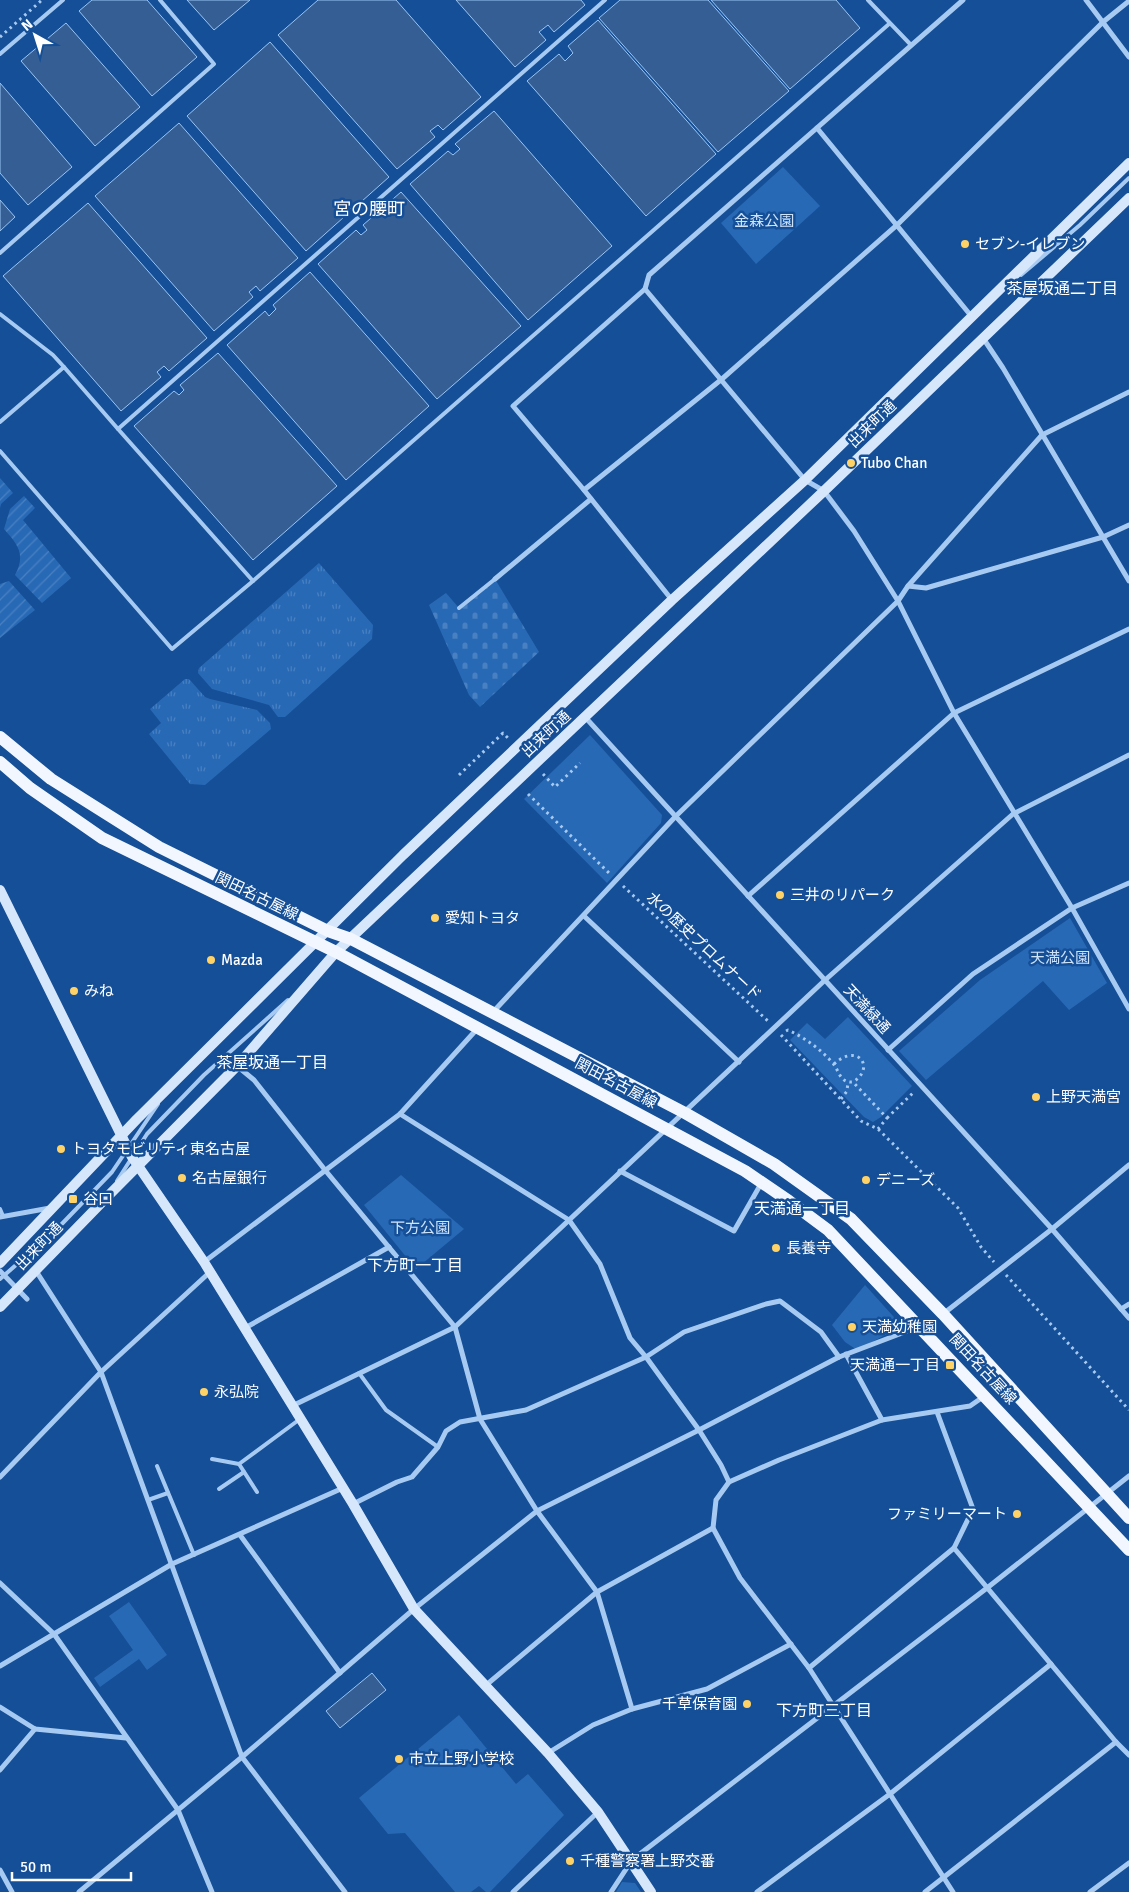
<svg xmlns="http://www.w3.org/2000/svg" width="1129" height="1892" font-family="Signika,'Noto Sans JP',sans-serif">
	<defs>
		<pattern id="grass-tufts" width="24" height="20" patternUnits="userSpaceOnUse" patternTransform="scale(1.25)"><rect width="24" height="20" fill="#2869b6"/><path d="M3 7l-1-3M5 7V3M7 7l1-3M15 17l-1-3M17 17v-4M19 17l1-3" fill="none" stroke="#4880c1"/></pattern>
		<pattern id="cemetery-stones" width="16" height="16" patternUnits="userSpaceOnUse" patternTransform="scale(1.25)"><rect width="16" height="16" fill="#2869b6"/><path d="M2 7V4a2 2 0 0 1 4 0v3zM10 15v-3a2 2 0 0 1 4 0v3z" fill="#4880c1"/></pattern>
		<pattern id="garden-furrows" width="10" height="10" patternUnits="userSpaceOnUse" patternTransform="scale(1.25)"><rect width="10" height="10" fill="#2869b6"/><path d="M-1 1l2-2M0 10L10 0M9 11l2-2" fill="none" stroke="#4880c1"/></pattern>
	</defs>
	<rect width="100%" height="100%" fill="#154f97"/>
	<!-- grass -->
	<g fill="url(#grass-tufts)">
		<path d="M 319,563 L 373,625 L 372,639 L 285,717 L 278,717 L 269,705 L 212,689 L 198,673 L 199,668 Z"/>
		<path d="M 185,679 L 189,679 L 205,697 L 210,699 L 257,710 L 270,723 L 271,729 L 205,785 L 190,784 L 149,734 L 161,723 L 150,709 Z"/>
	</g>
	<!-- cemetery -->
	<path fill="url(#cemetery-stones)" d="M 495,579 L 539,652 L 480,707 L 469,695 L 429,605 L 446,593 L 459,608 Z"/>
	<!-- park -->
	<g fill="#2869b6">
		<path d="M 783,167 L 820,206 L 756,264 L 721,223 Z"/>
		<path d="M 590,735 L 662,815 L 661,823 L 607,883 L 524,799 Z"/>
		<path d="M 1070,918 L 1107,983 L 1069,1010 L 1043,981 L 926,1080 L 899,1051 L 980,980 Z"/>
		<path d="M 848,1017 L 912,1086 L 881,1117 L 873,1122 L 864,1117 L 790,1040 L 807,1023 L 825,1039 Z"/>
		<path d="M 401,1175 L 464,1229 L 416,1269 L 364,1205 Z"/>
		<path d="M 865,1285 L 902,1326 L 857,1350 L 845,1342 L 832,1325 Z"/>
		<path d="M 129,1602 L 167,1655 L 147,1670 L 139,1659 L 100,1687 L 94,1678 L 133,1650 L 109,1616 Z"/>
		<path d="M 459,1715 L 516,1784 L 528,1774 L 564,1815 L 490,1892 L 486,1892 L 479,1886 L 471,1892 L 455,1892 L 405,1833 L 388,1834 L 359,1798 Z"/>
		<path d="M 622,1882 L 635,1883 L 641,1892 L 616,1892 Z"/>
	</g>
	<!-- garden -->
	<g fill="url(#garden-furrows)">
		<path d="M 0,478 L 13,493 L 1,504 L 0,508 Z"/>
		<path d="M 24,496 L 35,508 L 23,520 L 71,578 L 42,603 L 15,575 C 26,554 18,545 4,529 L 10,509 Z"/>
		<path d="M 9,581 L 35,610 L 0,638 L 0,584 Z"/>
	</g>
	<!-- water -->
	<g fill="#355f94" stroke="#99c5f5">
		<path d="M 92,0 L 147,0 L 197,57 L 152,96 L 79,11 Z"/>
		<path d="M 187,0 L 250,0 L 214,30 Z"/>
		<path d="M 318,0 L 396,0 L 481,97 L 443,130 L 438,125 L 430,131 L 435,137 L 397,169 L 278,35 Z"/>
		<path d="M 456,0 L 581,0 L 585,5 L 554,32 L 548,25 L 539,32 L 546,40 L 515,67 Z"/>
		<path d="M 620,0 L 708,0 L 789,91 L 718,152 L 599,18 Z"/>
		<path d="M 711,0 L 836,0 L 860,28 L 790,89 Z"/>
		<path d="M 598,20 L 716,154 L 646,216 L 527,81 L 559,54 L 565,61 L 573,53 L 568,46 Z"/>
		<path d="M 66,23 L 140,107 L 95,146 L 21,61 Z"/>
		<path d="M 270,42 L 389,177 L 352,210 L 347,205 L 340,211 L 344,217 L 306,251 L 187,116 Z"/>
		<path d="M 0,83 L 72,167 L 28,205 L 0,173 Z"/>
		<path d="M 494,111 L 612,246 L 528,320 L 410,184 L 448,151 L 453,155 L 460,149 L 455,144 Z"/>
		<path d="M 179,123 L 298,258 L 260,291 L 256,286 L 249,292 L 253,297 L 214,331 L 95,196 Z"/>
		<path d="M 401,192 L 521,326 L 437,399 L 318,264 L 356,230 L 361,235 L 367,230 L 363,225 Z"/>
		<path d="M 0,200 L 15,217 L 0,231 Z"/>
		<path d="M 88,203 L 207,338 L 169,371 L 164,366 L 157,372 L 161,377 L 121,411 L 3,276 Z"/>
		<path d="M 310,272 L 429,406 L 346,480 L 227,345 L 265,311 L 269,316 L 276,309 L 273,305 Z"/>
		<path d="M 218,353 L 337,486 L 253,560 L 134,426 L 174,391 L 179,395 L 184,390 L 180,385 Z"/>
		<path d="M 372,1673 L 386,1690 L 340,1728 L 326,1711 Z"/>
	</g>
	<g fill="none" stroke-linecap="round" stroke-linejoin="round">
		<!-- path -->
		<g stroke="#a7caf2" stroke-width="3" stroke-dasharray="2.5 4" stroke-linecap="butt">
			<path d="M 0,37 L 42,0"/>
			<path d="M 543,774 L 555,787 L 580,763"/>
			<path d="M 459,775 L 503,733 L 509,739"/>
			<path d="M 528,794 L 610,874"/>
			<path d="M 623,886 L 769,1022"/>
			<path d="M 786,1031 L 788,1030 C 805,1038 819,1048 832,1062 C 840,1071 839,1083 853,1082 L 887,1118 L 878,1129"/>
			<path d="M 781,1035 L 861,1121 L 878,1129 L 958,1208 L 981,1247 L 994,1262"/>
			<path d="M 834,1064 C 858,1042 876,1068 853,1082"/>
			<path d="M 841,1099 L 847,1091 L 848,1082"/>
			<path d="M 887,1118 L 915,1091"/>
			<path d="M 1006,1275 L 1129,1410"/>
		</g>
		<!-- lane -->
		<g stroke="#a7caf2" stroke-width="4">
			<path d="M 605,0 L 118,429 L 253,581 L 889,24"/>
			<path d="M 868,0 L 911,45"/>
			<path d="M 0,54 L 63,0"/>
			<path d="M 0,253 L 214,64 L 160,0"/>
			<path d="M 1021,275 L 1080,225 L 1129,178"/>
			<path d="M 0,314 L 53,355 L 64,367"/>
			<path d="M 0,422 L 64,367 L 118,429"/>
			<path d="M 0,451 L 172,649 L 253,581"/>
			<path d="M 459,608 L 495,579"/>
			<path d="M 117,1181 L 147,1134 L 204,1075 L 288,1000"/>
			<path d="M 0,1209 L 3,1216"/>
			<path d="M 0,1279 L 56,1230 L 112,1172 L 158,1104"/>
			<path d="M 359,1373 L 386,1410 L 438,1447"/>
			<path d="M 212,1459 L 239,1464 L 300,1419"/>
			<path d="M 239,1464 L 257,1492"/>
			<path d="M 157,1466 L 194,1555"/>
			<path d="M 219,1489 L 244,1472"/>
			<path d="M 148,1500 L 168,1493"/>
		</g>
		<!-- street -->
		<g stroke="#a7caf2" stroke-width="5">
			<path d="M 1086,0 L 1129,57"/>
			<path d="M 817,128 L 972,317"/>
			<path d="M 645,289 L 805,480 L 824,491 L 854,531 L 898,601 L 954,713 L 1072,908 L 1129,1009"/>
			<path d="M 983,338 L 1003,368 L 1129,581"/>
			<path d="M 584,490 L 722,379 L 897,225 L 1103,22 L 1129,1"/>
			<path d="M 495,579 L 591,499"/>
			<path d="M 908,586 L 926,588 L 1103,537 L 1129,525"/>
			<path d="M 672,600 L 584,490 L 513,406 L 645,289 L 649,275 L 963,0"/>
			<path d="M 585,717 L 1052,1229 L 1129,1318"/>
			<path d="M 748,896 L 954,713 L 1129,629"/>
			<path d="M 584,916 L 739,1062"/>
			<path d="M 493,1012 L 675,817 L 898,601 L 908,586 L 1042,435 L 1129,392"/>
			<path d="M 888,1050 L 973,974 L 1072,908 L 1129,883"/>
			<path d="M 237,1066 L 254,1080 L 325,1170 L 455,1327 L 480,1419 L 537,1511 L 597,1592 L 632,1709"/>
			<path d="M 400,1114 L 569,1220 L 600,1264 L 630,1338 L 646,1357 L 699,1430 L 721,1465 L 729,1482 L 716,1500 L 713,1528 L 740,1578 L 809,1668 L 953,1892"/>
			<path d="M 620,1171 L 734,1231 L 762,1182"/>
			<path d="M 0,1217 L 50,1208"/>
			<path d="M 204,1262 L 400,1114 L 477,1029"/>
			<path d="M 0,1271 L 27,1299"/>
			<path d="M 36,1271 L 101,1372 L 242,1757 L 345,1892"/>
			<path d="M 1121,1309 L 1129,1304"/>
			<path d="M 943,1314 L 1052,1229 L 1129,1165"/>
			<path d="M 245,1328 L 389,1247"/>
			<path d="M 846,1354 L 882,1420"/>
			<path d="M 292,1406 L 455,1327 L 824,981 L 1013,814 L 1129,755"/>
			<path d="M 0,1477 L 101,1372 L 210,1272"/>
			<path d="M 729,1482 L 779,1460 L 882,1420 L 970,1406 L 983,1397"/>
			<path d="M 353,1504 L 397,1482 L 412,1477 L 438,1447 L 446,1431 L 460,1422 L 526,1410 L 646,1357 L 684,1332 L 766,1304 L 780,1301 L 821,1332 L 839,1357"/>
			<path d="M 240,1535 L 340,1673"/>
			<path d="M 954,1548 L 1116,1742 L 1129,1755"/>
			<path d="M 0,1583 L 54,1634 L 178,1810 L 212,1892"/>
			<path d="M 0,1666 L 172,1564 L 343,1488"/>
			<path d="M 809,1668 L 954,1548 L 973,1509 L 937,1412"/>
			<path d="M 485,1686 L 597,1592 L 713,1528"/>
			<path d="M 0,1707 L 35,1729 L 126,1738"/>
			<path d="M 548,1753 L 593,1725 L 632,1709 L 707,1689 L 791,1644"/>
			<path d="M 0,1770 L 35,1729"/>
			<path d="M 0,1870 L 12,1892"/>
			<path d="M 79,1892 L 242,1757 L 414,1609 L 537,1511 L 699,1430 L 839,1357 L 918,1327"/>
			<path d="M 513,1892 L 598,1812"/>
			<path d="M 611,1892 L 632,1860 L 987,1588 L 1129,1476"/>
			<path d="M 757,1892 L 890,1794 L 1051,1664"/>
			<path d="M 925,1892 L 1116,1742"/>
			<path d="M 1090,1892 L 1129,1863"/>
		</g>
		<!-- secondary -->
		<g stroke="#d6e7fc" stroke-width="10">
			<path d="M 0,890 L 132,1157 L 204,1262 L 353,1504 L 414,1609 L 548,1753 L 598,1812 L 651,1892"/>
			<path d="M 0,1263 L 137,1119 L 403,855 L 672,600 L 805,480 L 1129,163"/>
			<path d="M 0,1307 L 108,1196 L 237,1066 L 336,952 L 824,491 L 1129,198"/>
		</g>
		<!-- primary -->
		<g stroke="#f2f7ff" stroke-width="12">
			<path d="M 0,737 L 51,779 L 159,847 L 328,931 L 351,939 L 685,1113 L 774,1164 L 851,1219 L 943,1314 L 1129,1518"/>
			<path d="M 0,762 L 30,788 L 102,838 L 336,952 L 745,1171 L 789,1201 L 828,1230 L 1129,1550"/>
		</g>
	</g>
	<!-- markers -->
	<g fill="#ffd268" stroke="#154f97" stroke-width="2">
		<circle cx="965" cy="244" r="5"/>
		<circle cx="851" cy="463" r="5"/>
		<circle cx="780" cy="895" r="5"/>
		<circle cx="435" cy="918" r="5"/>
		<circle cx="211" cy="960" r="5"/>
		<circle cx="74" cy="991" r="5"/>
		<circle cx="1036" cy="1097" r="5"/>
		<circle cx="61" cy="1149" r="5"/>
		<circle cx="182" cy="1178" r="5"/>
		<circle cx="866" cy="1180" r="5"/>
		<rect x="68" y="1194" width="10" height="10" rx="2.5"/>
		<circle cx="776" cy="1248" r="5"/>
		<circle cx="852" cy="1327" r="5"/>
		<rect x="945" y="1360" width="10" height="10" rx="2.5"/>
		<circle cx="204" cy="1392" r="5"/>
		<circle cx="1017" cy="1514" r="5"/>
		<circle cx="747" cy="1704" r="5"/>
		<circle cx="399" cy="1759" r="5"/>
		<circle cx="570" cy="1861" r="5"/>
	</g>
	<g text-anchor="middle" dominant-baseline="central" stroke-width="5" stroke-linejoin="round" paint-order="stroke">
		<!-- park labels -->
		<g font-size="15" fill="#cee4fd" stroke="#154f97">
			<text x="764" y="221">金森公園</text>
			<text x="1060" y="958">天満公園</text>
			<text x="420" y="1228">下方公園</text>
		</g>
		<!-- poi labels -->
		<g font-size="15" fill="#fff" stroke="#154f97" text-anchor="start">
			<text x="975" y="244">セブン-イレブン</text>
			<text x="861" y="463">Tubo Chan</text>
			<text x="790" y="895">三井のリパーク</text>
			<text x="445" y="918">愛知トヨタ</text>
			<text x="221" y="960">Mazda</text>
			<text x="84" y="991">みね</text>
			<text x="1046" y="1097">上野天満宮</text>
			<text x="71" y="1149">トヨタモビリティ東名古屋</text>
			<text x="192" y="1178">名古屋銀行</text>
			<text x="876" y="1180">デニーズ</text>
			<text x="83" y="1199">谷口</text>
			<text x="786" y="1248">長養寺</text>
			<text x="862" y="1327">天満幼稚園</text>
			<text x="940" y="1365" text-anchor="end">天満通一丁目</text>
			<text x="214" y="1392">永弘院</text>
			<text x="1007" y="1514" text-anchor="end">ファミリーマート</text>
			<text x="737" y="1704" text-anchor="end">千草保育園</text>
			<text x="409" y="1759">市立上野小学校</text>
			<text x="580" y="1861">千種警察署上野交番</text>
		</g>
		<!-- street labels -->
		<g font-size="15" fill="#fff" stroke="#154f97">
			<text transform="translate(872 424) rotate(-44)">出来町通</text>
			<text transform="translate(546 734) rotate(-43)">出来町通</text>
			<text transform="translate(257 896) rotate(26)">関田名古屋線</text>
			<text transform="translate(704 946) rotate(43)">水の歴史プロムナード</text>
			<text transform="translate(867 1009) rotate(47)">天満緑通</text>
			<text transform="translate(616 1083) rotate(28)">関田名古屋線</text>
			<text transform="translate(39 1246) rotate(-46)">出来町通</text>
			<text transform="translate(983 1369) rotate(47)">関田名古屋線</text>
		</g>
		<!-- neighbourhood labels -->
		<g font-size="16" fill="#fff" stroke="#154f97">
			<text x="1062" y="289">茶屋坂通二丁目</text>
			<text x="272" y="1063">茶屋坂通一丁目</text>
			<text x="802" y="1209">天満通一丁目</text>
			<text x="415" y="1266">下方町一丁目</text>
			<text x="824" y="1711">下方町三丁目</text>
		</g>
		<!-- quarter labels -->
		<g font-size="18" fill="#fff" stroke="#154f97">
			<text x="369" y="209">宮の腰町</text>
		</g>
	</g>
	<!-- north arrow -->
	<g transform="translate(35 35) rotate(321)" stroke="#154f97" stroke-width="4" paint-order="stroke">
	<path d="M0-4L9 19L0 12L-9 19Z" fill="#ffffff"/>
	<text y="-8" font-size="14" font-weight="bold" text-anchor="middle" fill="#ffffff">N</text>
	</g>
	<!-- scale -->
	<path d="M12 1872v8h119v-8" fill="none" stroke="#ffffff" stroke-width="2.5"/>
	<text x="20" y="1872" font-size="15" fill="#ffffff" stroke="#154f97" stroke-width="4" paint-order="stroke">50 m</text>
</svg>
